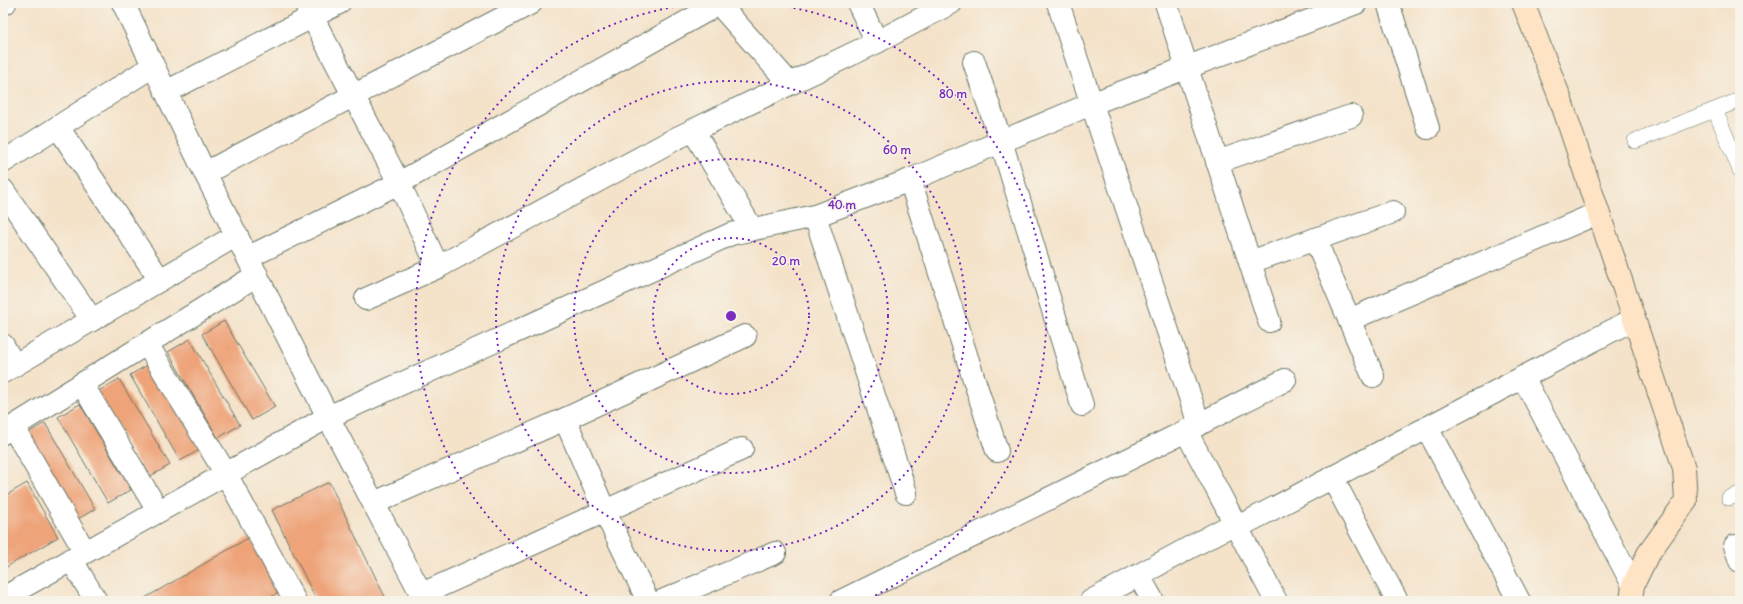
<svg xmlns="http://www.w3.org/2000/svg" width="1743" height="604" font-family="Delius,sans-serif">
	<rect width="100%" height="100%" fill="#f7f3e8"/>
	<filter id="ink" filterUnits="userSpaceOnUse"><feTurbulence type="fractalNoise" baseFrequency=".025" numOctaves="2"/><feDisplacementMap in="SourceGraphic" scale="8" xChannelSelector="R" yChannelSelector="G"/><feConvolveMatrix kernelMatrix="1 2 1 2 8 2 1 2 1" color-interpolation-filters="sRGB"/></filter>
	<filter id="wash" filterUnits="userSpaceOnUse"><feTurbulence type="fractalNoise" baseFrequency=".012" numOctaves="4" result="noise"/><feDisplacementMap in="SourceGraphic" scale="16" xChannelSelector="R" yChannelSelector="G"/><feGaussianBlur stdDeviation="0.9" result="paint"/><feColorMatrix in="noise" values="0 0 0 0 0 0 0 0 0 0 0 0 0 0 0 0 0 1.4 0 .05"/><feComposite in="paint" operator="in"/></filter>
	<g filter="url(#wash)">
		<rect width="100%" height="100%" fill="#f4e2c9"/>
		<g id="blocks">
			<!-- building -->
			<g fill="#eea378">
				<path d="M 224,321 L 275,407 L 252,420 L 202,334 Z"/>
				<path d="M 190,339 L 240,425 L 218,438 L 168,352 Z"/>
				<path d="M 153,362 L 203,448 L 180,461 L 130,375 Z"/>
				<path d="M 119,379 L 170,465 L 147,478 L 97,392 Z"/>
				<path d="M 80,404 L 131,490 L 108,503 L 58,417 Z"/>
				<path d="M 45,423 L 95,509 L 73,522 L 23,436 Z"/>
				<path d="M 329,482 L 387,601 L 317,601 L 272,510 Z"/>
				<path d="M 27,483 L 58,537 L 3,569 L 3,497 Z"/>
				<path d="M 250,537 L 281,591 L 264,601 L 140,601 Z"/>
			</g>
		</g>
	</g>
	<g filter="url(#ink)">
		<use href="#blocks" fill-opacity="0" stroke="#6a7768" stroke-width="1"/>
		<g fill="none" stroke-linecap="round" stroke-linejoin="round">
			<!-- lane casing -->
			<g stroke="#6a7768" stroke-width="16">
				<g id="lane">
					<path d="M 1715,110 L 1740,170"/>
					<path d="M 1635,141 L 1740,100"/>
					<path d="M 1729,498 L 1740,494"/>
				</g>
			</g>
			<!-- street casing -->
			<g stroke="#6a7768" stroke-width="24">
				<g id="street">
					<path d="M 123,3 L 205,173 L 328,417 L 425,601"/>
					<path d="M 305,3 L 399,183 L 438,267"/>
					<path d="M 718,3 L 790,84"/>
					<path d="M 858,3 L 877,42"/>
					<path d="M 1058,3 L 1199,424"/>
					<path d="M 1166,3 L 1269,321"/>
					<path d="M 1388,3 L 1428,128"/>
					<path d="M 3,4 L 5,3"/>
					<path d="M 974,62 L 1001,141 L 1082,405"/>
					<path d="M 166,92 L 339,3"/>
					<path d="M 58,127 L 160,280"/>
					<path d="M 693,130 L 752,229"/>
					<path d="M 3,162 L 153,66"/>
					<path d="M 1217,162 L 1351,116"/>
					<path d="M 205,173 L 531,3"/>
					<path d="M 910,180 L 997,451"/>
					<path d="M 3,190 L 92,320"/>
					<path d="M 815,216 L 906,493"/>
					<path d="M 1315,239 L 1373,376"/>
					<path d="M 249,257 L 399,183 L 706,11"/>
					<path d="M 1250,262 L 1393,212"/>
					<path d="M 366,299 L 438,267 L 677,138 L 877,42 L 951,3"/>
					<path d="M 1349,320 L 1598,213"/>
					<path d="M 147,344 L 226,474 L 295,601"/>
					<path d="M 3,345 L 14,365"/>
					<path d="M 3,372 L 237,235"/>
					<path d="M 1523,377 L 1633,585"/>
					<path d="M 82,384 L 158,511"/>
					<path d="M 565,419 L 605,512 L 648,601"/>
					<path d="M 13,427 L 85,552"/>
					<path d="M 1427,428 L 1519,601"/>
					<path d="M 1186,431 L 1276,601"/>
					<path d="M 3,433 L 257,275"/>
					<path d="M 1332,477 L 1397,601"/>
					<path d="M 374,503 L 565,419 L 745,336"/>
					<path d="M 1238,527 L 1634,319"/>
					<path d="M 1735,546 L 1740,561"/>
					<path d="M 71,559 L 96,601"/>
					<path d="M 1139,576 L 1153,601"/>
					<path d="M 422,594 L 742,449"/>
					<path d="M 3,598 L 328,417 L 731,234 L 815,216 L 910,180 L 1091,104 L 1356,3"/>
					<path d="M 662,601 L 775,553"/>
					<path d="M 841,601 L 1186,431 L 1285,380"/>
					<path d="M 1091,601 L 1235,523"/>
				</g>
			</g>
			<!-- secondary casing -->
			<g stroke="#6a7768" stroke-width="24">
				<path id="secondary" d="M 1523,3 L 1560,98 L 1684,468 L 1686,501 L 1648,554 L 1633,585 L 1631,601"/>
			</g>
			<!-- lane -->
			<use href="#lane" stroke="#fff" stroke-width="15"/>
			<!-- street -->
			<use href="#street" stroke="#fff" stroke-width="22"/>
			<!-- secondary -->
			<use href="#secondary" stroke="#fee4c5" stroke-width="22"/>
		</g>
	</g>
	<!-- distance rings -->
	<g fill="none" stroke="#7b2cbf" stroke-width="2" stroke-dasharray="2 4">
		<circle cx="731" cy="316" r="78"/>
		<circle cx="731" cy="316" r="157"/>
		<circle cx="731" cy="316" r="235"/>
		<path d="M598 601A314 314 0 0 1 704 3M758 3A314 314 0 0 1 864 601"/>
	</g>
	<circle cx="731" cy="316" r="6" fill="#7b2cbf" stroke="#f7f3e8" stroke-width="2"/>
	<g font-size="12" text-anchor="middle" font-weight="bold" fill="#7b2cbf" stroke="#f7f3e8" stroke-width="3" stroke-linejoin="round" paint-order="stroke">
		<text x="953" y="98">80 m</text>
		<text x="897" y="154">60 m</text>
		<text x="842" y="209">40 m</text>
		<text x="786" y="265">20 m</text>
	</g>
	<!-- margin -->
	<rect width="1743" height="604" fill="none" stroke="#f7f3e8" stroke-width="16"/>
</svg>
